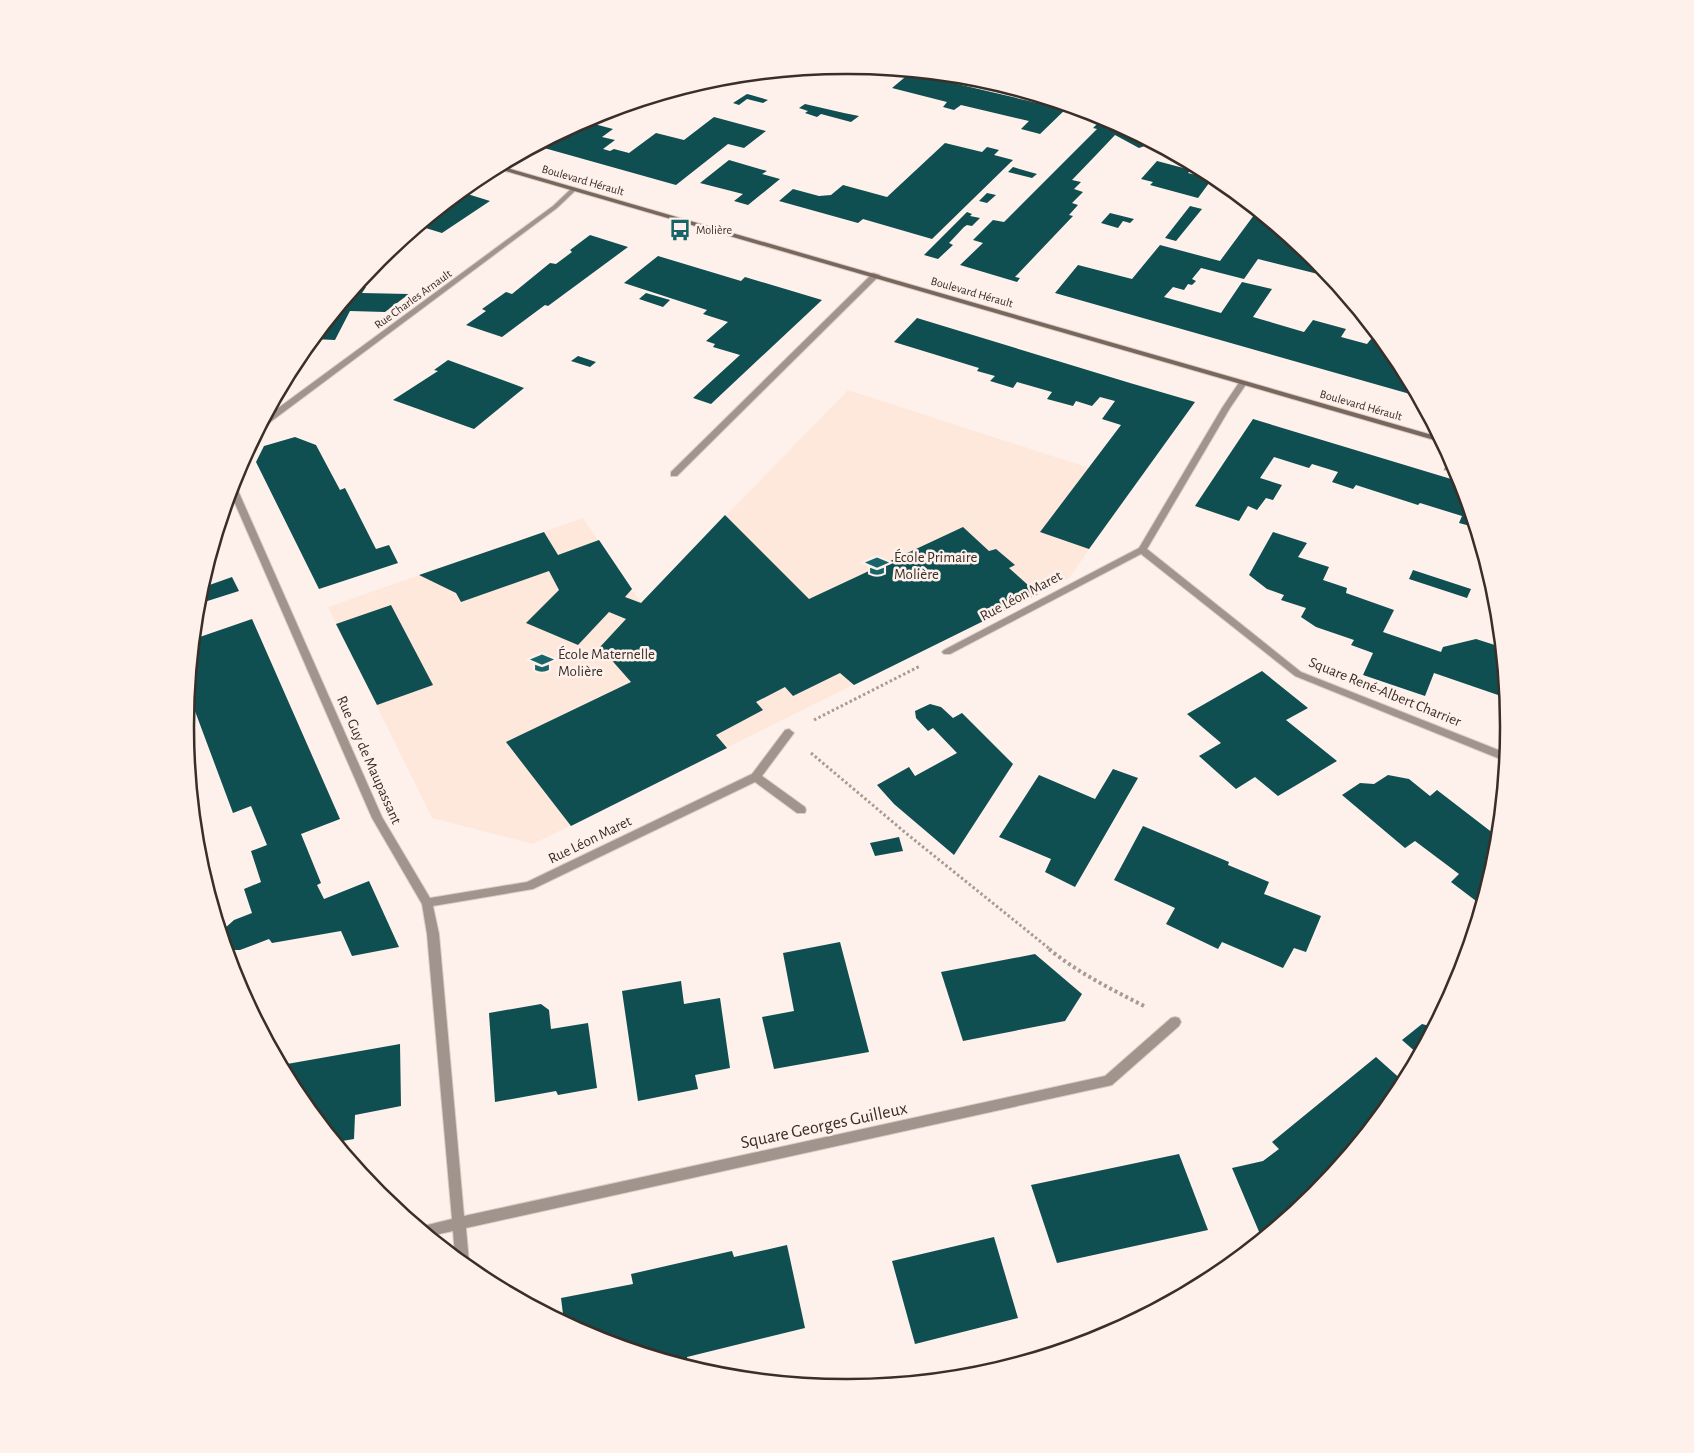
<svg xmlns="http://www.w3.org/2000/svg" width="1694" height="1453" font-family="'Alegreya Sans',sans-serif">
	<rect width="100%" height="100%" fill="#fef1eb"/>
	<!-- built -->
	<path fill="#fee7db" d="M 848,390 L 1136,483 L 1069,578 L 533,844 L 432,818 L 328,607 L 583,518 L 641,603 Z"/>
	<!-- building -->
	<g fill="#0f4e51">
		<path d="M 802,69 L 794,75 L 780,72 Z"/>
		<path d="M 910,73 L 1042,104 L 1047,99 L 1069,106 L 1040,134 L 1021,129 L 1029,121 L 961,105 L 954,110 L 943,107 L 947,102 L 892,88 Z"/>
		<path d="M 747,94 L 751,95 L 768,100 L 763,103 L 747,99 L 739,105 L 733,103 Z"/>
		<path d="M 805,104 L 844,113 L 859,116 L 851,122 L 821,114 L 817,117 L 805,113 L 808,111 L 799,108 Z"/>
		<path d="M 1091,113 L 1100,115 L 1153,143 L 1139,148 L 1115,135 L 1097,154 L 1072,180 L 1081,182 L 1074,189 L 1083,192 L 1072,203 L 1078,205 L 1069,215 L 1073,216 L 1015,277 L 1020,278 L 1017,282 L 960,265 L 983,243 L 973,240 L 993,220 L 1004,222 L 1097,129 L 1093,128 L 1102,119 Z"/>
		<path d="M 714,117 L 766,131 L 744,148 L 728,144 L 676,185 L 537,146 L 583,121 L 613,129 L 602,137 L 615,140 L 603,149 L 610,151 L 614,149 L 629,153 L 656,133 L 684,140 Z"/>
		<path d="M 945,143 L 982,152 L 987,147 L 999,150 L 994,155 L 1013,160 L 932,239 L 863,219 L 858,223 L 779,201 L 793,189 L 819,196 L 831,195 L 843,185 L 887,197 Z"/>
		<path d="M 729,160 L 767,171 L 762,174 L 780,179 L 748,205 L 734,201 L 743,194 L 700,183 Z"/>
		<path d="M 1157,161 L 1191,170 L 1188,173 L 1212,179 L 1198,198 L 1150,185 L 1153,182 L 1141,179 Z"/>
		<path d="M 1013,167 L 1037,174 L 1032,178 L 1008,172 Z"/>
		<path d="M 461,192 L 490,201 L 442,233 L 419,226 Z"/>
		<path d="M 987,193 L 996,195 L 987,203 L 979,201 Z"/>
		<path d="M 1190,206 L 1202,209 L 1176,241 L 1165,238 Z"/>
		<path d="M 1257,211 L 1315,259 L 1330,277 L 1258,259 L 1244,279 L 1201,268 L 1192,279 L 1196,281 L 1192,285 L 1188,284 L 1184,290 L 1173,287 L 1164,297 L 1221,313 L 1242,282 L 1272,289 L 1253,317 L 1304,332 L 1313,320 L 1346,329 L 1341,337 L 1367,344 L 1371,339 L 1378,341 L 1377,342 L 1385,345 L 1397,359 L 1417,396 L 1055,293 L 1078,265 L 1132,279 L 1160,245 L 1220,261 Z"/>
		<path d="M 967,212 L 972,214 L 970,216 L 980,218 L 972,226 L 967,225 L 964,227 L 949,243 L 953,245 L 938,259 L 924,255 Z"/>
		<path d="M 1110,213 L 1134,219 L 1130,223 L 1123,221 L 1118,228 L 1101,223 Z"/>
		<path d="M 590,235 L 628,247 L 548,306 L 545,305 L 502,337 L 466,325 L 486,311 L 482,309 L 506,292 L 512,294 L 550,263 L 556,264 L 572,252 L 570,250 Z"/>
		<path d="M 658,256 L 741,281 L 745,277 L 822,300 L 711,404 L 693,398 L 740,355 L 713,347 L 715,344 L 706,341 L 728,322 L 703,314 L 707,310 L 624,283 Z"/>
		<path d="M 356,287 L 366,287 L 362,293 L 409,294 L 385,312 L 350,311 L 335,340 L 313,339 Z"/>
		<path d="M 646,293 L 670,300 L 663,307 L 639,299 Z"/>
		<path d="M 917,318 L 1130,383 L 1195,402 L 1089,549 L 1040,532 L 1121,425 L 1102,419 L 1115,401 L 1100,397 L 1092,406 L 1076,401 L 1073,406 L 1047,399 L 1052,392 L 1017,382 L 1013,388 L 990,381 L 995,376 L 977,371 L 979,368 L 894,342 Z"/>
		<path d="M 578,356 L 596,362 L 590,367 L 571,361 Z"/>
		<path d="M 448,360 L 524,388 L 474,429 L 393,400 L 438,371 L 434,370 Z"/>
		<path d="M 1253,419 L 1461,482 L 1474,527 L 1459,523 L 1462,516 L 1420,503 L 1418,505 L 1356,485 L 1353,489 L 1332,482 L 1338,472 L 1312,464 L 1309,468 L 1274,457 L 1260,478 L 1282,485 L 1273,500 L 1266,498 L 1257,510 L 1248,506 L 1239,521 L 1195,506 Z"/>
		<path d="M 295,437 L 316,445 L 340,490 L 345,488 L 376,549 L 389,545 L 398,563 L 319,589 L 256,462 L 264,446 Z"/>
		<path d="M 725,515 L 809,599 L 963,527 L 989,551 L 996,549 L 1015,565 L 1009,568 L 1038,594 L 854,685 L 840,673 L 793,696 L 785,687 L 756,702 L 763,710 L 716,735 L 727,748 L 571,826 L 506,742 L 631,682 L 600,647 L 626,619 L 609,612 L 578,645 L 526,623 L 559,590 L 549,571 L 461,602 L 456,593 L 419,575 L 544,532 L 558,555 L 599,540 L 632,589 L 625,597 L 641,603 Z"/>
		<path d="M 1273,532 L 1307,543 L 1298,557 L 1329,567 L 1323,580 L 1347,588 L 1346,593 L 1394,610 L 1383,632 L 1441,652 L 1443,647 L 1476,639 L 1501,647 L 1505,688 L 1501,687 L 1498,695 L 1434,673 L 1425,696 L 1363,675 L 1373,653 L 1351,645 L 1354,640 L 1316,627 L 1301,617 L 1306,608 L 1281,600 L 1284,595 L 1267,589 L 1249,575 Z"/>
		<path d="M 1413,570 L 1471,589 L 1467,598 L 1409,579 Z"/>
		<path d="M 232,577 L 239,591 L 198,604 L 201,588 Z"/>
		<path d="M 391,605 L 433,685 L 377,705 L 336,624 Z"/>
		<path d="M 252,619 L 340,819 L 301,834 L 321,883 L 317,885 L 324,899 L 369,881 L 399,947 L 352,956 L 341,931 L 272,943 L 269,939 L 240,950 L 230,950 L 224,929 L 234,920 L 252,913 L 244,889 L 261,882 L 251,851 L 267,845 L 251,806 L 233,813 L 189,695 L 194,639 Z"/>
		<path d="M 1262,671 L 1308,708 L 1286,720 L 1337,761 L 1278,796 L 1255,777 L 1236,789 L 1199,756 L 1221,743 L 1187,714 Z"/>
		<path d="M 930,704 L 941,707 L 953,718 L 962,713 L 1013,764 L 954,855 L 894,804 L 877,785 L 909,767 L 915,776 L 957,753 L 933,728 L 928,731 L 916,718 L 915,711 Z"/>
		<path d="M 1113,769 L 1138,778 L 1075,887 L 1045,872 L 1051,859 L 999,837 L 1039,775 L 1095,799 Z"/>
		<path d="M 1388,775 L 1409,779 L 1430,796 L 1437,790 L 1498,837 L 1496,856 L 1481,903 L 1480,904 L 1451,882 L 1459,874 L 1415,841 L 1405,848 L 1342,795 L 1360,783 L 1374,784 Z"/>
		<path d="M 1143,826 L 1229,862 L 1228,865 L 1269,882 L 1264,894 L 1321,916 L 1306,952 L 1294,948 L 1283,968 L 1222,942 L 1218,949 L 1166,924 L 1175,908 L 1114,880 Z"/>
		<path d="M 899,837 L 903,851 L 875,856 L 870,843 Z"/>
		<path d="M 840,942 L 869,1052 L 774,1069 L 762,1017 L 794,1011 L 783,953 Z"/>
		<path d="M 1035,954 L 1082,994 L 1065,1021 L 963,1041 L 941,972 Z"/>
		<path d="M 681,981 L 684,1004 L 720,998 L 730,1068 L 695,1075 L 698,1089 L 638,1101 L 622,991 Z"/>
		<path d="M 541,1004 L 549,1010 L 551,1029 L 588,1023 L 597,1088 L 558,1095 L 556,1091 L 495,1102 L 489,1013 Z"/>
		<path d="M 1422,1024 L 1433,1027 L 1418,1054 L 1402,1040 Z"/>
		<path d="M 400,1044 L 401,1106 L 355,1115 L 354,1139 L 336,1142 L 297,1094 L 286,1074 L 287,1064 Z"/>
		<path d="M 1376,1057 L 1404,1082 L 1397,1094 L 1315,1194 L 1268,1232 L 1260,1234 L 1232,1168 L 1263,1161 L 1279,1149 L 1272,1142 Z"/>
		<path d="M 1179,1154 L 1208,1230 L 1057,1263 L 1031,1185 Z"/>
		<path d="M 994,1237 L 1018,1318 L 915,1344 L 892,1261 Z"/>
		<path d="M 787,1245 L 805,1328 L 687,1357 L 688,1366 L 594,1338 L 564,1322 L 561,1298 L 633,1284 L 631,1274 L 732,1251 L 734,1257 Z"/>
	</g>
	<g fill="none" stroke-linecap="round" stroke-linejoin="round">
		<!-- service casing -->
		<g stroke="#dbcec8" stroke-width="2">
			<path id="service" d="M 873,273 L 880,275 L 677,476 L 671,476 L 671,472 Z"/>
		</g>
		<!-- minor casing -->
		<g stroke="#dbcec8" stroke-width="2">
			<g id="minor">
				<path d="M 572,188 L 577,189 L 557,208 L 265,426 L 261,426 L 266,417 L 553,206 Z"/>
				<path d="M 1240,381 L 1243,381 L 1247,383 L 1230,408 L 1147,549 L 1301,672 L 1506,753 L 1505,761 L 1295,676 L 1141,554 L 950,654 L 944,654 L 942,652 L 944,650 L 1139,548 L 1222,408 Z"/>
				<path d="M 233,484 L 236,486 L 382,817 L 430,898 L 527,882 L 752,774 L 785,730 L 789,729 L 794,733 L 762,776 L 805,807 L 806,810 L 805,813 L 797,813 L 755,782 L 533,889 L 433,906 L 439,934 L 464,1216 L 1105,1076 L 1171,1018 L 1175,1017 L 1179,1018 L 1181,1022 L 1179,1026 L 1112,1085 L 1108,1086 L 466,1228 L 469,1262 L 467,1266 L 455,1256 L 453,1231 L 430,1236 L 419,1227 L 452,1219 L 427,934 L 422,904 L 372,818 L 230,492 Z"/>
			</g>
		</g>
		<!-- secondary casing -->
		<g stroke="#dbcec8" stroke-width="2">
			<path id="secondary" d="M 500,166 L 1439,437 L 1441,442 L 495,168 Z"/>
		</g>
		<!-- path-far2 -->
		<path stroke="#a89b95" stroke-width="2.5" stroke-dasharray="2 2" stroke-linecap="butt" d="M 1444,469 L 1458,473"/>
		<!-- path-far1 -->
		<g stroke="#a89b95" stroke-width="3" stroke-dasharray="2.5 2.5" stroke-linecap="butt">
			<path d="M 814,720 L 920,666"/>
			<path d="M 811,753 L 907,834 L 1051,950"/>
		</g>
		<!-- path -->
		<path stroke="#a89b95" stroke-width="4" stroke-dasharray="3 3" stroke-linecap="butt" d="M 1049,949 C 1078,973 1111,989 1144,1006"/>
		<!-- service -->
		<use href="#service" fill="#a1948d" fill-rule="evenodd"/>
		<!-- minor -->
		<use href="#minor" fill="#a1948d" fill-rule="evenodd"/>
		<!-- secondary -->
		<use href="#secondary" fill="#78675d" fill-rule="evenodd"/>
	</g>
	<!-- icons -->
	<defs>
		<g id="bus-bare" transform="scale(1.725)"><path d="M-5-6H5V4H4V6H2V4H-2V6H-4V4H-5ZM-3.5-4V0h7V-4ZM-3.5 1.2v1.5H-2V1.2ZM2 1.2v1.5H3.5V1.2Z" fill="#176569" stroke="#fef1eb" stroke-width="2.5" paint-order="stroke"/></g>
		<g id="school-bare" transform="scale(1.725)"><path d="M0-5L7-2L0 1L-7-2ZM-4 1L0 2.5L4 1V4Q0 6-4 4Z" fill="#176569" stroke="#fef1eb" stroke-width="2.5" paint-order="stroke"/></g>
	</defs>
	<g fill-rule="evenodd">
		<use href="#bus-bare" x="680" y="230"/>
		<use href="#school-bare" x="877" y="566"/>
		<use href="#school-bare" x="542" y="663"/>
	</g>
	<g text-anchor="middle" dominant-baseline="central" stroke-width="5" stroke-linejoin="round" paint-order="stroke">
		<!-- far-street labels -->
		<g font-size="12" fill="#3a2e28" stroke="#fef1eb">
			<text transform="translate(583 180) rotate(16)">Boulevard Hérault</text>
			<text transform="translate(972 292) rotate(16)">Boulevard Hérault</text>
			<text transform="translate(413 299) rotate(-36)">Rue Charles Arnault</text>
			<text transform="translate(1361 405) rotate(16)">Boulevard Hérault</text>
		</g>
		<!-- far-poi labels -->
		<g font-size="12" fill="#3a2e28" stroke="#fef1eb" text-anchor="start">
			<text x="696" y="230">Molière</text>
		</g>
		<!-- poi labels -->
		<g font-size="15" fill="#3a2e28" stroke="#fef1eb" text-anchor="start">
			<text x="894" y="557">École Primaire<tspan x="894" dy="17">Molière</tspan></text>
			<text x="558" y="654">École Maternelle<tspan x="558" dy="17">Molière</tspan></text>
		</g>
		<!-- street labels -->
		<g font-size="15" fill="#3a2e28" stroke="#fef1eb">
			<text transform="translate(1021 596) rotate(-28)">Rue Léon Maret</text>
			<text transform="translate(1385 692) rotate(22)">Square René-Albert Charrier</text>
			<text transform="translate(369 760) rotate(66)">Rue Guy de Maupassant</text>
			<text transform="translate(590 840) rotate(-26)">Rue Léon Maret</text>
		</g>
		<!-- near-street labels -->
		<g font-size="18" fill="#3a2e28" stroke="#fef1eb">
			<text transform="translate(824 1126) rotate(-12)">Square Georges Guilleux</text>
		</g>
	</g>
	<!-- crop -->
	<path d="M0 0H1694V1453H0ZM846 74H848A652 652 0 0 1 1500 726V727A652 652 0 0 1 848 1379H846A652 652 0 0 1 194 727V726A652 652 0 0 1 846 74Z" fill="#fef1eb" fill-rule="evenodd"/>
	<path fill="none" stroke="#3a2e28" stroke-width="2.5" d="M846 74H848A652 652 0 0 1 1500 726V727A652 652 0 0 1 848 1379H846A652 652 0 0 1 194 727V726A652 652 0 0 1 846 74Z"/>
</svg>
